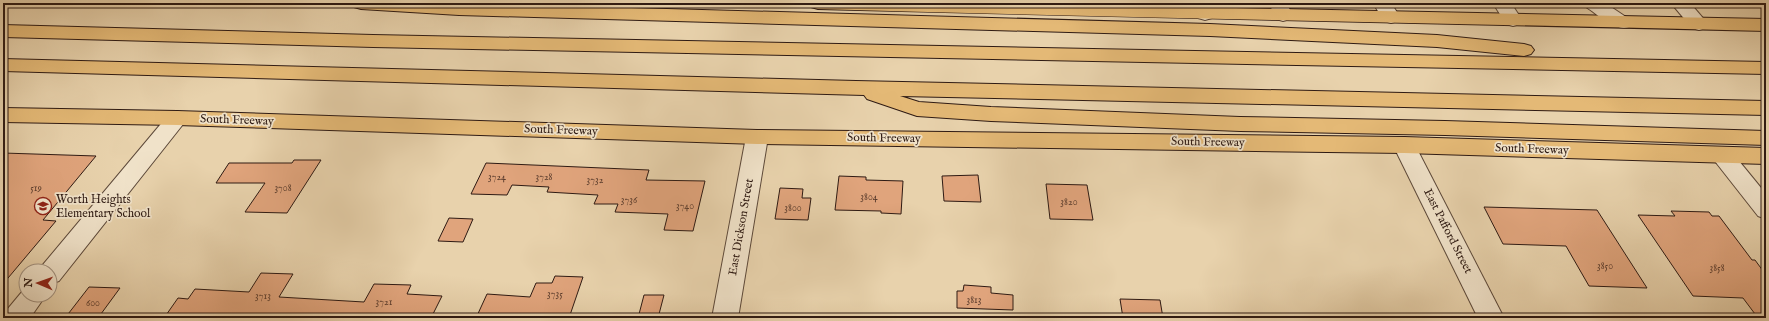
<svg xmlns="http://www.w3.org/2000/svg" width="1769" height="321" font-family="'IM FELL English',serif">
	<rect width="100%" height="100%" fill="#e8d2ac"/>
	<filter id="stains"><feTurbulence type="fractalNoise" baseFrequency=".005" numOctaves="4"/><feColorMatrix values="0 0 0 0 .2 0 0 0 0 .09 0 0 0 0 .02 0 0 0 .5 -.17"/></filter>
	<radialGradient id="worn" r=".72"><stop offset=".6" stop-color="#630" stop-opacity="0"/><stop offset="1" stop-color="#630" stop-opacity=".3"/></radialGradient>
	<!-- building -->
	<g fill="#e0a47c" stroke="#2e1a13">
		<path d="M 3,153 L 96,156 L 43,220 L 56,221 L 3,284 Z"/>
		<path d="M 294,160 L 321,160 L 287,213 L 245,212 L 265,183 L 216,183 L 229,163 L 292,163 Z"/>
		<path d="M 486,163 L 649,170 L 646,180 L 705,181 L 693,231 L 664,230 L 668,214 L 615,212 L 618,204 L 594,204 L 598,195 L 547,192 L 549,187 L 512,185 L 507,195 L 471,194 Z"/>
		<path d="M 978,175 L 981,202 L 944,201 L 942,176 Z"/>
		<path d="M 839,176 L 866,177 L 866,180 L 903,181 L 901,214 L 881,213 L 881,211 L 835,210 Z"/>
		<path d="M 1046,184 L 1087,185 L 1093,220 L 1050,219 Z"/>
		<path d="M 780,188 L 803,189 L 802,198 L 811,198 L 808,220 L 775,219 Z"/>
		<path d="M 1484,207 L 1597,210 L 1647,288 L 1589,286 L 1566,246 L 1503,244 Z"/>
		<path d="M 1671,211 L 1709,212 L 1712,216 L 1719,216 L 1752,260 L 1755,260 L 1766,275 L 1766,318 L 1758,318 L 1743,298 L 1693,296 L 1638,215 L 1675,216 Z"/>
		<path d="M 449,218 L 473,219 L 463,242 L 438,241 Z"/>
		<path d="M 261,273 L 293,274 L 279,297 L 364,302 L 374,284 L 411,285 L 407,294 L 442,296 L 431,318 L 164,318 L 178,298 L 188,299 L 195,289 L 249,292 Z"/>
		<path d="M 555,276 L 583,277 L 569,318 L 476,318 L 487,294 L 530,297 L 536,283 L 552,283 Z"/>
		<path d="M 964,285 L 991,287 L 991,293 L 1013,295 L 1013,310 L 957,308 L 957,291 L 963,291 Z"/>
		<path d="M 89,287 L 120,288 L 98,318 L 65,318 Z"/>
		<path d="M 644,295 L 664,295 L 658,318 L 638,318 Z"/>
		<path d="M 1120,299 L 1160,300 L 1163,318 L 1123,318 Z"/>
	</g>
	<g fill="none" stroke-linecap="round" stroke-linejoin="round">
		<!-- minor casing -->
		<g stroke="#5c4839" stroke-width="2">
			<g id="minor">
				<path d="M 1193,3 L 1211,3 L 1214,14 L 1212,18 L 1205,20 L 1198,18 Z"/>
				<path d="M 1269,3 L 1287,3 L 1292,15 L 1290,19 L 1283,21 L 1276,19 Z"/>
				<path d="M 1373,3 L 1391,3 L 1400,17 L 1398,21 L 1391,23 L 1384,21 Z"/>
				<path d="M 1493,3 L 1511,3 L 1522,20 L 1520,24 L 1513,26 L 1506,24 Z"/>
				<path d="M 1584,3 L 1605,3 L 1629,19 L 1631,23 L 1629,27 C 1613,31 1599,15 1586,7 Z"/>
				<path d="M 1671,3 L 1690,3 L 1708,24 L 1706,28 L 1699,30 L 1692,28 Z"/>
				<path d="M 177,111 L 184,113 L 188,118 L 184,123 L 59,281 L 50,284 L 50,271 L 39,271 L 41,267 L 170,113 Z"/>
				<path d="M 757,130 L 765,132 L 768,137 L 738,318 L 712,318 L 746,137 L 749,132 Z"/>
				<path d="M 1404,137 L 1412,140 L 1415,145 L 1504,318 L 1478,318 L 1393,145 L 1396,140 Z"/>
				<path d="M 1722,147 L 1730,150 L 1766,194 L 1766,219 L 1758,216 L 1714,160 L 1711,155 L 1714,150 Z"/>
				<path d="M 26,287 L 26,295 L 46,295 L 30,318 L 3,318 L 6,311 Z"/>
			</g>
		</g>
		<!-- major casing -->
		<g stroke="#2e1a13" stroke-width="2">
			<g id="major">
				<path d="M 809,3 L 997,3 L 1766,19 L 1766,31 C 1450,23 1134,18 818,9 L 811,7 Z"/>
				<path d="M 3,108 L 177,111 L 757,130 L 1404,137 L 1766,148 L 1766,164 L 1404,153 L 757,144 L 177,125 L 3,122 Z"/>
			</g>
		</g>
		<!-- highway casing -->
		<g stroke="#2e1a13" stroke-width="2">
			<g id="highway">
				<path d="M 352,3 L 452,3 L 1210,24 L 1437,35 L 1524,44 L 1531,46 L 1534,50 L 1531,54 L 1524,56 L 1437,47 L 1210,36 L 459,15 L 361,9 L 354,7 Z"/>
				<path d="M 3,25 L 373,35 L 1766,62 L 1766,74 L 373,47 L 3,37 Z"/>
				<path d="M 3,59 L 856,81 L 1766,101 L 1766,115 L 900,96 L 919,102 L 991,107 L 1240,117 L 1445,121 L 1766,131 L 1766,145 L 1445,135 L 1240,131 L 991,121 L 917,116 L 867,99 L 864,95 L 3,71 Z"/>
			</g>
		</g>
		<!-- minor -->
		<use href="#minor" fill="#f0e2c9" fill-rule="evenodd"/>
		<!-- major -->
		<use href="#major" fill="#e4b976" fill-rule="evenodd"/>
		<!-- highway -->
		<use href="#highway" fill="#e4b976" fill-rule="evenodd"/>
	</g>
	<!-- icons -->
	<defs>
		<g id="school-ring" transform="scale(0.9)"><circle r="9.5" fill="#f0e2c9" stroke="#8f2418" stroke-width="1.5"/><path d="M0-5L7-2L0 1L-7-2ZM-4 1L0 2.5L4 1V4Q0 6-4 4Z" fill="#8f2418"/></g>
	</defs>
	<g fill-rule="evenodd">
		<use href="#school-ring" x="43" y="206"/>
	</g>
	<g text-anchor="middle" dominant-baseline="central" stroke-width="3.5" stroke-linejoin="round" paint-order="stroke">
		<!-- number labels -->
		<g font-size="10" fill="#5a3c2d">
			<text x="497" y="177">3724</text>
			<text x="544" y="177">3728</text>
			<text x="595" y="180">3732</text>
			<text x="36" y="188">519</text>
			<text x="283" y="188">3708</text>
			<text x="869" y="197">3804</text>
			<text x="629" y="200">3736</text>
			<text x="1069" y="202">3820</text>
			<text x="685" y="206">3740</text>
			<text x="793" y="208">3800</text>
			<text x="1605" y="266">3850</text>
			<text x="1717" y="268">3858</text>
			<text x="555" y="294">3735</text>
			<text x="263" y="296">3713</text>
			<text x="974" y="300">3813</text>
			<text x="384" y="302">3721</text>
			<text x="93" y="303">600</text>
		</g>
		<!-- street labels -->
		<g font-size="12" fill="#2e1a13" stroke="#f0e2c9">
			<text transform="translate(237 120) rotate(2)">South Freeway</text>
			<text transform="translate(561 130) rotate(2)">South Freeway</text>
			<text transform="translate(884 138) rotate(1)">South Freeway</text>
			<text transform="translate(1208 142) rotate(1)">South Freeway</text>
			<text transform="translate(1532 149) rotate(2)">South Freeway</text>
			<text transform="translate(741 227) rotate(-80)">East Dickson Street</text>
			<text transform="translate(1448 231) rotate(63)">East Pafford Street</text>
		</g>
		<!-- poi labels -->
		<g font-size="12" fill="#2e1a13" stroke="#f0e2c9" text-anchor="start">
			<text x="56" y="199">Worth Heights<tspan x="56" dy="14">Elementary School</tspan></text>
		</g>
	</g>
	<!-- margin -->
	<rect width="1769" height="321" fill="none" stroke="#e8d2ac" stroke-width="16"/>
	<rect x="4" y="4" width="1761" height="313" fill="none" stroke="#2e1a13" stroke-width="2"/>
	<rect x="8" y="8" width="1753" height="305" fill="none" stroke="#2e1a13"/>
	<!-- north arrow -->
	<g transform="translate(38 283) rotate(272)"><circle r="19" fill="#f0e2c9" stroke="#a29280"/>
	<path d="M0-3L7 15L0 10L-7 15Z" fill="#8f2418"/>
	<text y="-6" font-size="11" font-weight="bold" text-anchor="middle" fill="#2e1a13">N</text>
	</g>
	<rect width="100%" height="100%" filter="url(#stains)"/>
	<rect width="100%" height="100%" fill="url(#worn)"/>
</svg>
